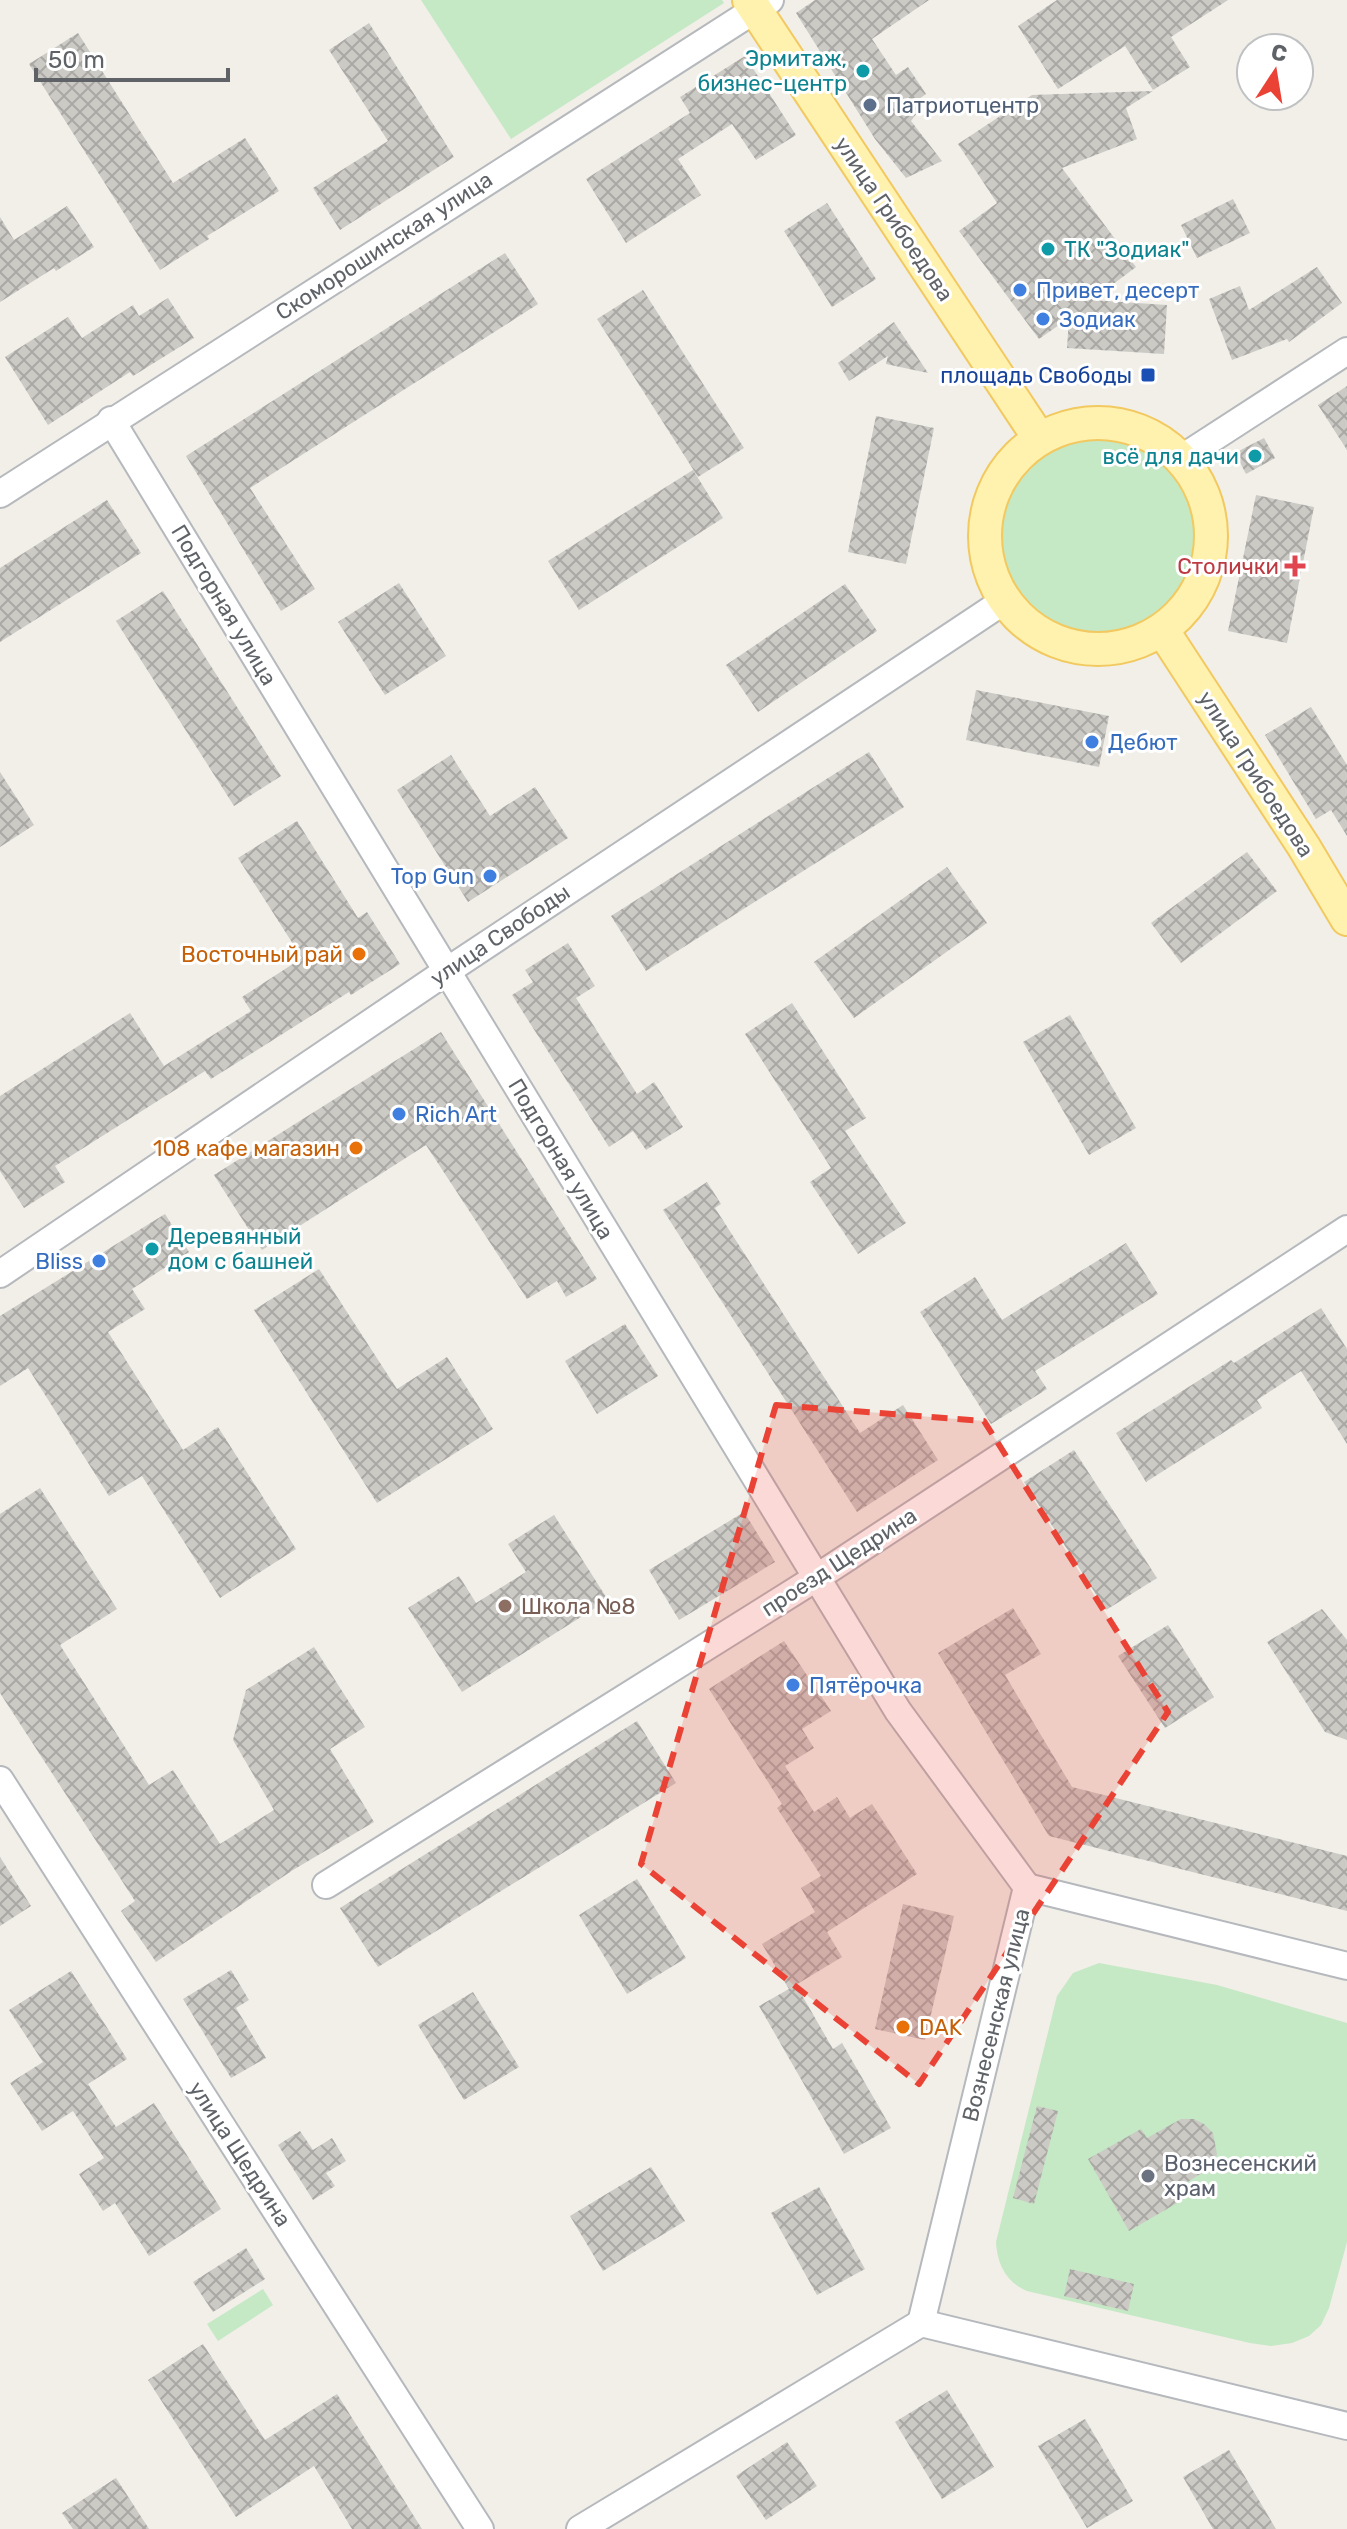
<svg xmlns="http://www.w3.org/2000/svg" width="1347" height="2529" font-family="Rubik,sans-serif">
	<defs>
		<pattern id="building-cross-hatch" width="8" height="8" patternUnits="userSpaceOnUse" patternTransform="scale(2)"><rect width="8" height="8" fill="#cccac5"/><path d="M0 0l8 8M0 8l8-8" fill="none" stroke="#a9a8a4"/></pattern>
	</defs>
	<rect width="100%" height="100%" fill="#f1efe8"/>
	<!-- green -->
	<g fill="#c5e8c5">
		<path d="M 421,0 L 722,0 L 724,3 L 511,139 Z"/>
		<circle cx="1098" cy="536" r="100"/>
		<path d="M 1099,1963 L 1217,1985 L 1347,2023 L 1347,2242 L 1329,2308 L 1321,2325 L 1309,2336 L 1292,2343 L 1271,2346 L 1250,2343 L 1027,2291 C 1006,2282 997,2264 996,2242 L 1057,1996 L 1073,1973 Z"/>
		<path d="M 263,2289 L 273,2305 L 218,2341 L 207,2324 Z"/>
	</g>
	<!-- building -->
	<g fill="url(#building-cross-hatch)">
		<path d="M 815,0 L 929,0 L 872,39 L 896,75 L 908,67 L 926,94 L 915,102 L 920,109 L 911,121 L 942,161 L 906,178 L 875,139 L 796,13 Z"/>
		<path d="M 1057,0 L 1228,0 L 1171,37 L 1190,67 L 1153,90 L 1125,46 L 1058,89 L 1018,26 Z"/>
		<path d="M 369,23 L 454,157 L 340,230 L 313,188 L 388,141 L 329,50 Z"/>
		<path d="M 78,33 L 173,183 L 245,138 L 279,191 L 207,236 L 209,239 L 160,270 L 29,64 Z"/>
		<path d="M 745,56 L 796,135 L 756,160 L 732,124 L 678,159 L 701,195 L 626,243 L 586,179 L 690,113 L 680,97 Z"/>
		<path d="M 1153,91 L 1126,108 L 1137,139 L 1062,168 L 1136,267 L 1092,300 L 1167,305 L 1164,354 L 1067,348 L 1069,318 L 1039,339 L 959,231 L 997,203 L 958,144 L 1032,95 Z"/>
		<path d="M 1233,199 L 1250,233 L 1197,258 L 1181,225 Z"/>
		<path d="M 827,203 L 876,279 L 832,307 L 784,231 Z"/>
		<path d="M 67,206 L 94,247 L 56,271 L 54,268 L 0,302 L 0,217 L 14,240 Z"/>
		<path d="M 505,253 L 538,304 L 250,488 L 315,589 L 281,611 L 186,456 Z"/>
		<path d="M 1317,267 L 1342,303 L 1289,342 L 1287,339 L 1232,360 L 1209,299 L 1240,286 L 1249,310 Z"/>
		<path d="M 643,290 L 744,448 L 698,477 L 597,319 Z"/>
		<path d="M 168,298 L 194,338 L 133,376 L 130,372 L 48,425 L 5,357 L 68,317 L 82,338 L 133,305 L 139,316 Z"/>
		<path d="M 894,322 L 928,373 L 886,364 L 888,356 L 849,381 L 838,363 Z"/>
		<path d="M 1347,386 L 1347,450 L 1318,405 Z"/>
		<path d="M 876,416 L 934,428 L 906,564 L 848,552 Z"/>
		<path d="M 1264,438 L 1275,458 L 1246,474 L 1235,453 Z"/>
		<path d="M 693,470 L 723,518 L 579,610 L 548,561 Z"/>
		<path d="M 1256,495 L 1314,507 L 1287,643 L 1228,631 Z"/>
		<path d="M 107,500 L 141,553 L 0,642 L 0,568 Z"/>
		<path d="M 399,583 L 446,656 L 385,695 L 338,622 Z"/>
		<path d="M 845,584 L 877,631 L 758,712 L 726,665 Z"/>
		<path d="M 163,591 L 281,776 L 234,806 L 116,621 Z"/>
		<path d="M 976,690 L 1109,716 L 1099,767 L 966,740 Z"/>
		<path d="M 1311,707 L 1347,765 L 1347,836 L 1331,810 L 1316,819 L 1265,735 Z"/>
		<path d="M 869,752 L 904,807 L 646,971 L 611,916 Z"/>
		<path d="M 451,755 L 490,816 L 535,787 L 568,838 L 468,902 L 397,790 Z"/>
		<path d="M 0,772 L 34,825 L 0,847 Z"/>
		<path d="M 297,821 L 358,918 L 367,912 L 400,964 L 351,995 L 349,992 L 211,1079 L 205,1071 L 55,1166 L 65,1182 L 24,1208 L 0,1171 L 0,1096 L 130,1013 L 164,1066 L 251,1011 L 242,997 L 302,958 L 238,858 Z"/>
		<path d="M 1247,852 L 1277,891 L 1181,963 L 1151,923 Z"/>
		<path d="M 947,867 L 987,923 L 854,1018 L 814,962 Z"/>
		<path d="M 568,943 L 595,986 L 576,998 L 637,1094 L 654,1082 L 683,1127 L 646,1150 L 633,1131 L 609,1147 L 512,995 L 533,982 L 525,970 Z"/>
		<path d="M 792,1003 L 866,1118 L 845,1131 L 906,1223 L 858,1254 L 810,1182 L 831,1168 L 745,1034 Z"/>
		<path d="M 1070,1015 L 1136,1128 L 1089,1155 L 1023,1042 Z"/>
		<path d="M 441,1032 L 597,1279 L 566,1297 L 557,1281 L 527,1299 L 426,1145 L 262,1250 L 214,1175 Z"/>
		<path d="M 707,1182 L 721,1204 L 715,1208 L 860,1433 L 903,1405 L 938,1460 L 857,1512 L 663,1210 Z"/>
		<path d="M 165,1214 L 189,1252 L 132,1289 L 145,1309 L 108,1332 L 183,1450 L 218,1427 L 296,1549 L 220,1598 L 142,1476 L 109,1496 L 28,1368 L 0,1386 L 0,1316 Z"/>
		<path d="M 1126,1243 L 1158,1294 L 1035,1371 L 1047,1389 L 991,1424 L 920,1312 L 975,1277 L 1002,1320 Z"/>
		<path d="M 319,1269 L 397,1389 L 447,1357 L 493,1429 L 377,1503 L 254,1310 Z"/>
		<path d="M 1321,1308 L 1347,1349 L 1347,1444 L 1301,1371 L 1257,1400 L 1262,1408 L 1146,1482 L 1116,1433 L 1231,1360 L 1234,1363 Z"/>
		<path d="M 625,1324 L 658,1376 L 597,1414 L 565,1361 Z"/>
		<path d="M 1074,1450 L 1157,1578 L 1106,1610 L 1024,1482 Z"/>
		<path d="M 40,1488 L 117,1609 L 60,1645 L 149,1785 L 173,1770 L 220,1844 L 274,1810 L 233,1740 L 246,1690 L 314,1647 L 365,1727 L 330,1749 L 374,1822 L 293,1870 L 156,1962 L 121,1911 L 135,1901 L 0,1693 L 0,1514 Z"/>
		<path d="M 744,1512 L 775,1562 L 679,1620 L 649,1570 Z"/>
		<path d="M 554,1515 L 608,1600 L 462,1692 L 408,1608 L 459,1576 L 476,1603 L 526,1572 L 508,1544 Z"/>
		<path d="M 1013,1608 L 1041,1654 L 1005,1675 L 1072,1787 L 1347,1856 L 1347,1911 L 1049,1836 L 938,1653 Z"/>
		<path d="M 1322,1609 L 1347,1640 L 1347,1740 L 1325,1732 L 1267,1642 Z"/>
		<path d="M 1168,1625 L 1214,1697 L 1165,1728 L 1118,1656 Z"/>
		<path d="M 784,1641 L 831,1711 L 802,1729 L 814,1748 L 785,1766 L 814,1812 L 837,1797 L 850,1818 L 872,1804 L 917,1874 L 827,1932 L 842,1957 L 789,1989 L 762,1944 L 815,1912 L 801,1888 L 821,1876 L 777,1808 L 782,1804 L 709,1689 Z"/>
		<path d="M 637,1721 L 676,1783 L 378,1967 L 340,1908 Z"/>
		<path d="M 0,1857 L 31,1906 L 0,1926 Z"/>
		<path d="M 637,1879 L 686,1958 L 627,1994 L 579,1915 Z"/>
		<path d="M 903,1904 L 954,1916 L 925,2040 L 875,2029 Z"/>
		<path d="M 231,1970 L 249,2000 L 236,2008 L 266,2058 L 231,2078 L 183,1999 Z"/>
		<path d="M 71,1971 L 127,2059 L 88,2084 L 116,2127 L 154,2103 L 221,2209 L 149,2256 L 115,2203 L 103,2211 L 79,2174 L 104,2158 L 73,2111 L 42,2131 L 10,2083 L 43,2062 L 9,2010 Z"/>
		<path d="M 796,1985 L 833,2049 L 842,2043 L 891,2128 L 844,2154 L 759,2006 Z"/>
		<path d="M 473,1992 L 519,2067 L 464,2100 L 418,2025 Z"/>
		<path d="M 1037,2106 L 1058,2111 L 1034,2204 L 1013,2198 Z"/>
		<path d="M 1181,2119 L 1194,2119 L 1204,2124 L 1213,2133 L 1217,2154 L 1213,2166 L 1178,2188 L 1184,2199 L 1129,2231 L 1088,2159 L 1141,2129 L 1147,2138 Z"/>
		<path d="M 300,2131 L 313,2150 L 332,2138 L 346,2161 L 326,2173 L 335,2186 L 313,2200 L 278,2145 Z"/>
		<path d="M 651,2167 L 685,2221 L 603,2271 L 570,2216 Z"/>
		<path d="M 819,2187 L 865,2269 L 817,2295 L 771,2213 Z"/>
		<path d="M 246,2248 L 265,2279 L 213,2312 L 193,2282 Z"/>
		<path d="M 1070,2269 L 1134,2284 L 1128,2311 L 1064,2296 Z"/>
		<path d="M 203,2344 L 265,2440 L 337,2394 L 422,2529 L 352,2529 L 314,2466 L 236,2517 L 148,2380 Z"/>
		<path d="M 947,2390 L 994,2467 L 942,2499 L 895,2422 Z"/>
		<path d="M 1085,2419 L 1133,2501 L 1087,2528 L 1038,2446 Z"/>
		<path d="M 787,2442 L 817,2486 L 766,2520 L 736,2476 Z"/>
		<path d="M 1229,2450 L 1276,2529 L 1213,2529 L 1183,2477 Z"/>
		<path d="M 116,2478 L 149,2529 L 73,2529 L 62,2513 Z"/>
	</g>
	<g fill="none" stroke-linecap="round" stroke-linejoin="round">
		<!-- minor casing -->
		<g stroke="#b5b8bc" stroke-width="30">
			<g id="minor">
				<path d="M 111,420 L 898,1711 L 1027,1887"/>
				<path d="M 1182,458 L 1347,351"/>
				<path d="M 0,494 L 770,0"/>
				<path d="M 0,1274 L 447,971 L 1004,601"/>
				<path d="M 0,1780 L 480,2529"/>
				<path d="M 326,1885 L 816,1578 L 1347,1229"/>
				<path d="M 921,2323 L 1027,1887 L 1347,1966"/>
				<path d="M 580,2529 L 921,2323 L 1347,2426"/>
			</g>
		</g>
		<!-- major casing -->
		<g stroke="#f2c960" stroke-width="36">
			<g id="major">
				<path d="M 749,0 L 1039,438"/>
				<circle cx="1098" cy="536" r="113"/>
				<path d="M 1163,631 L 1304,847 L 1347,919"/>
			</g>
		</g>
		<!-- minor -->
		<use href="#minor" stroke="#fff" stroke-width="26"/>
		<!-- major -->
		<use href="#major" stroke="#fff2af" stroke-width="32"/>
	</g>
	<!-- marked area -->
	<path fill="#ea4335" fill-opacity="0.2" stroke="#ea4335" stroke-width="6" stroke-dasharray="16 10" stroke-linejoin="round" d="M 776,1405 L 984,1421 L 1168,1712 L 919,2084 L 641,1864 Z"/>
	<!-- markers -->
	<g fill="#0f9aa8" stroke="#fff" stroke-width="3">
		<circle cx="863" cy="71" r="8"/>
		<circle cx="1048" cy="249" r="8"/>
		<circle cx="1255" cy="456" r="8"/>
		<circle cx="152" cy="1249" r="8"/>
	</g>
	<circle fill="#5c6f8a" stroke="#fff" stroke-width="3" cx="870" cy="105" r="8"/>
	<g fill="#3f7fe0" stroke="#fff" stroke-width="3">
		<circle cx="1020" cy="290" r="8"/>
		<circle cx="1043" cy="319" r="8"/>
		<circle cx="1092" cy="742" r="8"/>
		<circle cx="490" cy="876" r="8"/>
		<circle cx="399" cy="1114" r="8"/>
		<circle cx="99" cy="1261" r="8"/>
		<circle cx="793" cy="1685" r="8"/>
	</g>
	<rect fill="#1a4fb4" stroke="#fff" stroke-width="3" x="1140" y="367" width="16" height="16" rx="4"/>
	<path fill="#e0444e" stroke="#fff" stroke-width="3" d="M1291 554h8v8h8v8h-8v8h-8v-8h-8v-8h8z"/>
	<g fill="#e8710a" stroke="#fff" stroke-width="3">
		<circle cx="359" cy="954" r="8"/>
		<circle cx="356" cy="1148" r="8"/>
		<circle cx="903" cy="2027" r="8"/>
	</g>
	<circle fill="#8d6e63" stroke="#fff" stroke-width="3" cx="505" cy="1606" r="8"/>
	<circle fill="#6b7280" stroke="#fff" stroke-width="3" cx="1148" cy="2176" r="8"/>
	<g text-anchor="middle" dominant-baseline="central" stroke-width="6" stroke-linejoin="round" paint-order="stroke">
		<!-- culture labels -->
		<g font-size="22" fill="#0d838f" stroke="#fff" text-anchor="end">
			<text x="847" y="58">Эрмитаж,<tspan x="847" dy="25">бизнес-центр</tspan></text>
			<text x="1064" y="249" text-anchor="start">ТК "Зодиак"</text>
			<text x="1239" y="456">всё для дачи</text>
			<text x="168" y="1236" text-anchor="start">Деревянный<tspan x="168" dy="25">дом с башней</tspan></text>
		</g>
		<!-- service labels -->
		<g font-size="22" fill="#4e5e75" stroke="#fff" text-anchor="start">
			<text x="886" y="105">Патриотцентр</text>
		</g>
		<!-- street labels -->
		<g font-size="22" fill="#5f6368" stroke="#fff">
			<text transform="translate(894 219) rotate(56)">улица Грибоедова</text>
			<text transform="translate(384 246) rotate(-33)">Скоморошинская улица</text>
			<text transform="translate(224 605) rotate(59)">Подгорная улица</text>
			<text transform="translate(1256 774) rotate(57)">улица Грибоедова</text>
			<text transform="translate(500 935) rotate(-34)">улица Свободы</text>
			<text transform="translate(561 1159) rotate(59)">Подгорная улица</text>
			<text transform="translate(839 1562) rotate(-33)">проезд Щедрина</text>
			<text transform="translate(996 2015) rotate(-76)">Вознесенская улица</text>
			<text transform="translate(240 2154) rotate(57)">улица Щедрина</text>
		</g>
		<!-- shop labels -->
		<g font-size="22" fill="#366cbe" stroke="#fff" text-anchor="start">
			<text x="1036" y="290">Привет, десерт</text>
			<text x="1059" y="319">Зодиак</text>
			<text x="1108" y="742">Дебют</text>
			<text x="474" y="876" text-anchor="end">Top Gun</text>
			<text x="415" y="1114">Rich Art</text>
			<text x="83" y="1261" text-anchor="end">Bliss</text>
			<text x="809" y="1685">Пятёрочка</text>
		</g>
		<!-- transit labels -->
		<g font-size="22" fill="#164399" stroke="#fff" text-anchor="end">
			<text x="1132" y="375">площадь Свободы</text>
		</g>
		<!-- health labels -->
		<g font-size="22" fill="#be3a42" stroke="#fff" text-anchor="end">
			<text x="1279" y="566">Столички</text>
		</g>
		<!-- food labels -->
		<g font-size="22" fill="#c56008" stroke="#fff" text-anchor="end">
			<text x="343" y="954">Восточный рай</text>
			<text x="340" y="1148">108 кафе магазин</text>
			<text x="919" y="2027" text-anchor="start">DAK</text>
		</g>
		<!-- education labels -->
		<g font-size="22" fill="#785e54" stroke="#fff" text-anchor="start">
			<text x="521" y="1606">Школа №8</text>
		</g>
		<!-- worship labels -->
		<g font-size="22" fill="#5b616d" stroke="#fff" text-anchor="start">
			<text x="1164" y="2163">Вознесенский<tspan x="1164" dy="25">храм</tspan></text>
		</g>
	</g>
	<!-- north arrow -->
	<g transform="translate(1275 72) rotate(12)"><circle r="38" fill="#ffffff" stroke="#bfc1c3" stroke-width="2"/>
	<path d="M0-6L14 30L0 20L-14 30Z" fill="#ea4335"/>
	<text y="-12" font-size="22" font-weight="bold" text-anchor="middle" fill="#5f6368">С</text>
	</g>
	<!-- scale -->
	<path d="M36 68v12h192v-12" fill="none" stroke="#5f6368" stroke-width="4"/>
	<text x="48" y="68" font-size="24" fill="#5f6368" stroke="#ffffff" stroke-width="6" paint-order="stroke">50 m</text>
</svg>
